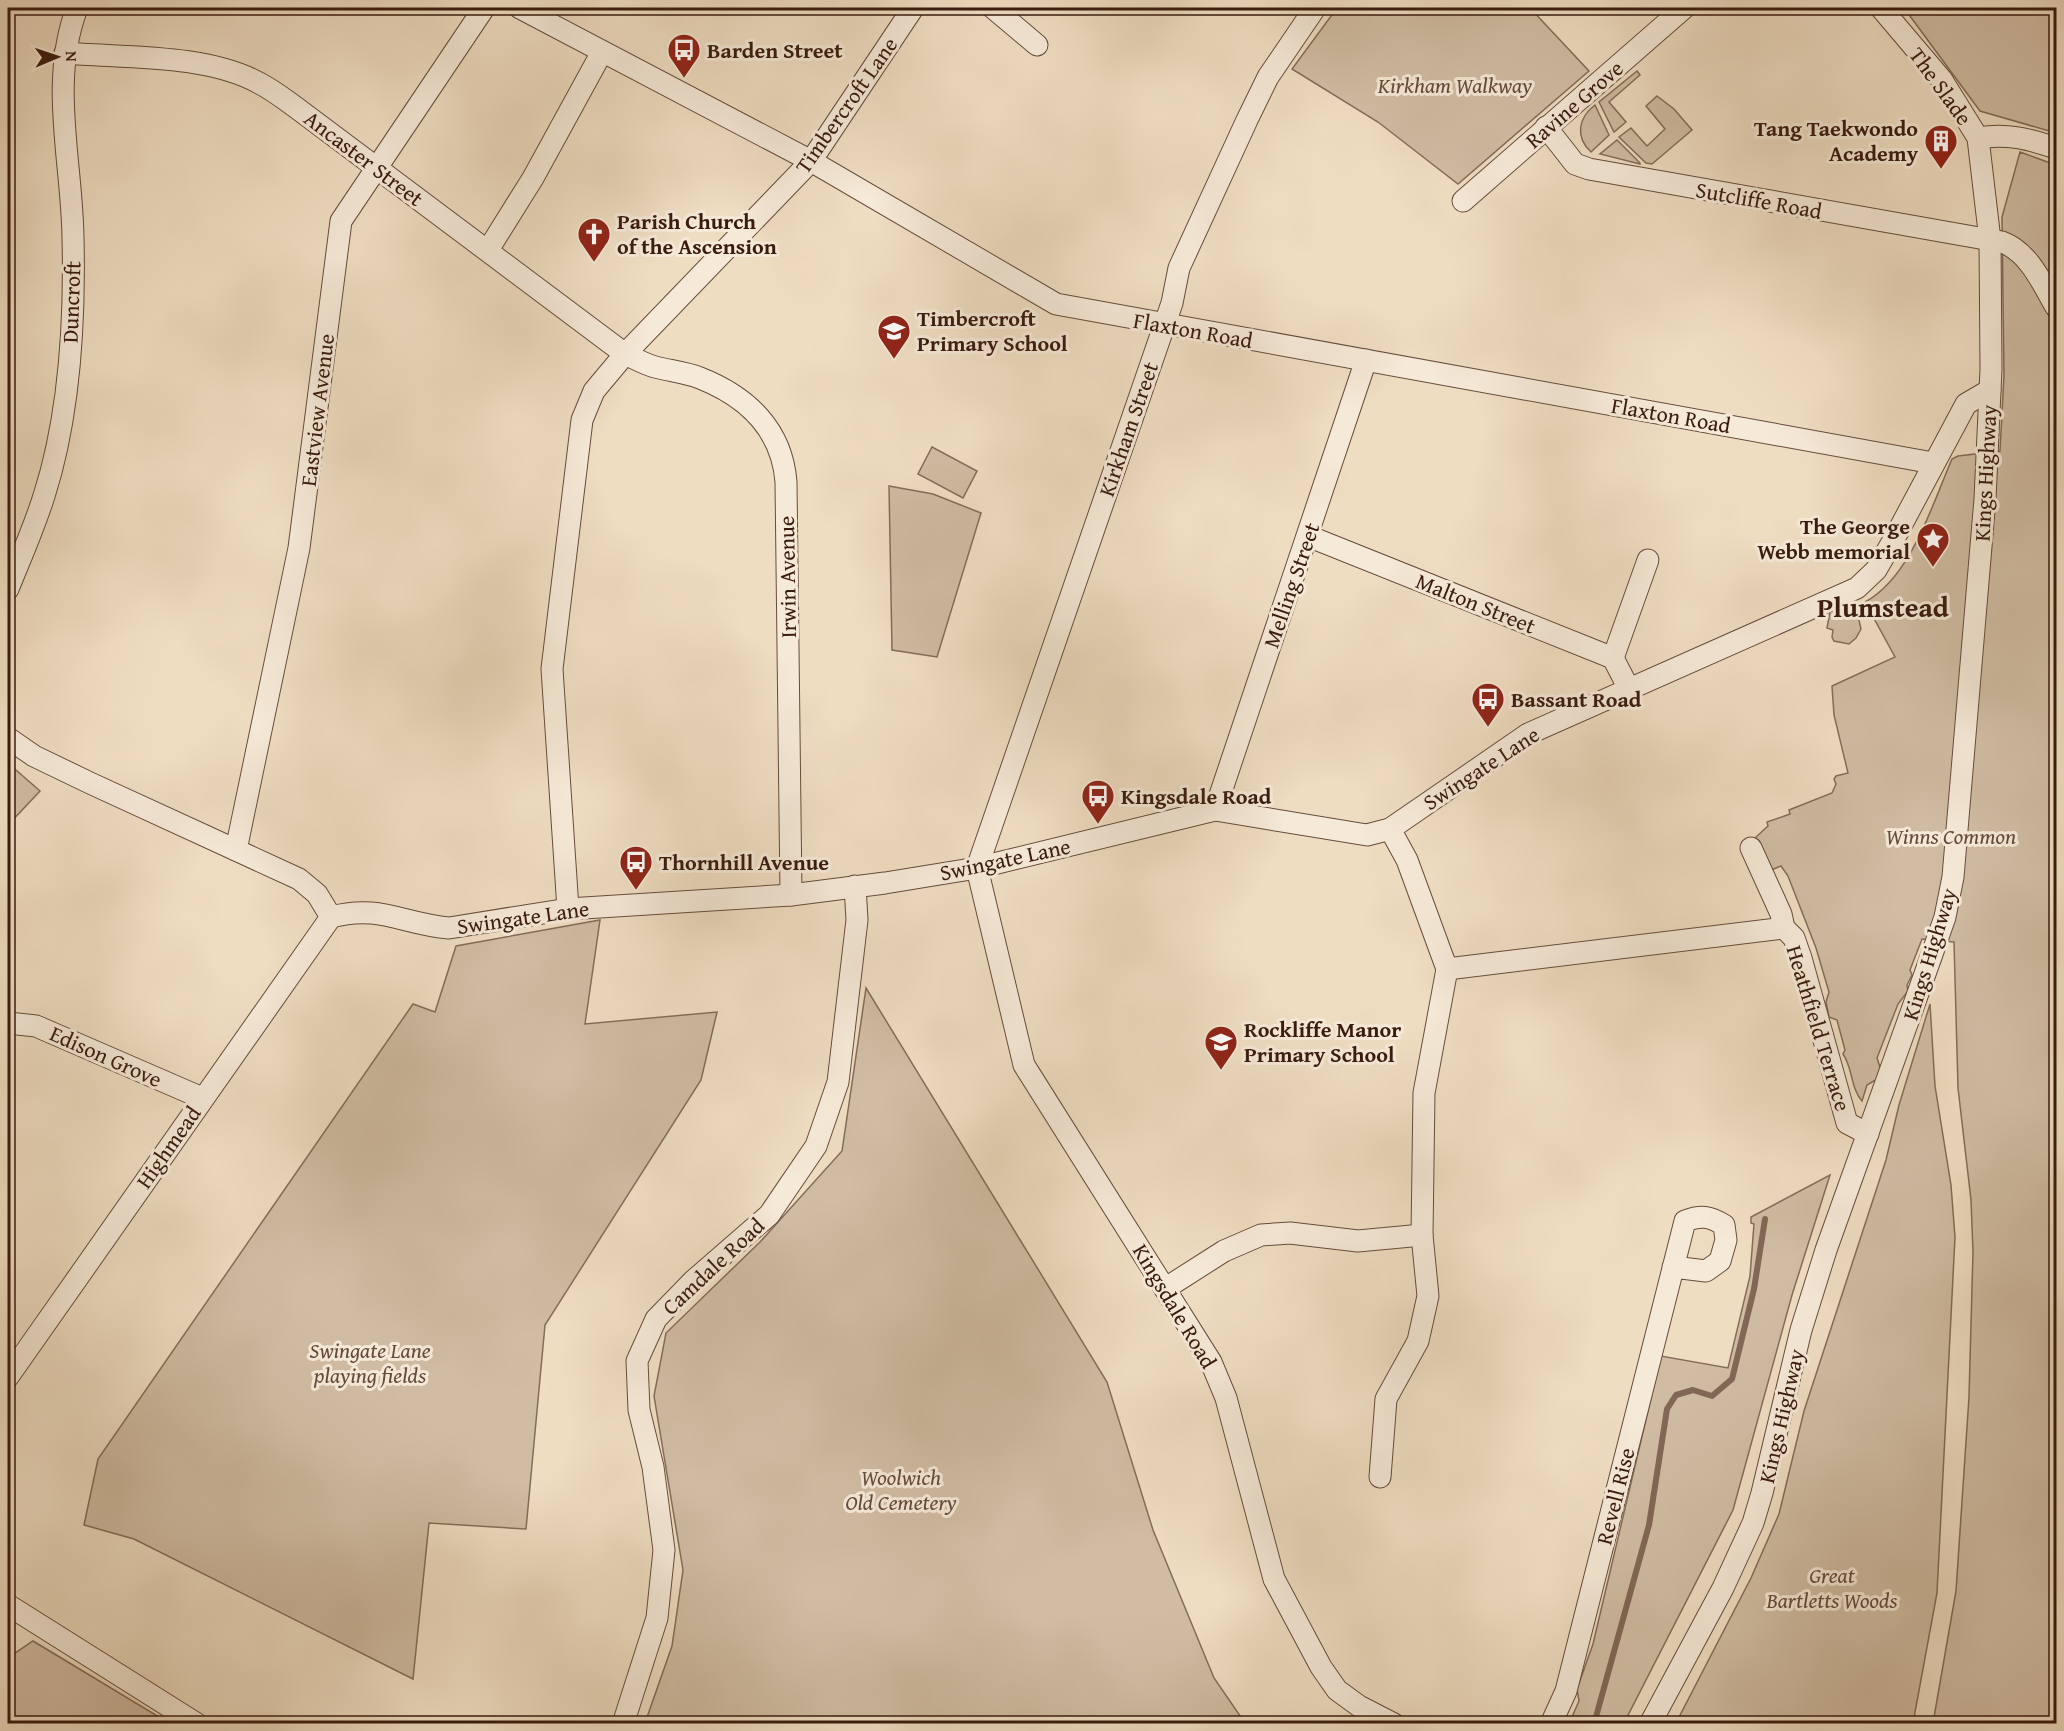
<svg xmlns="http://www.w3.org/2000/svg" width="2064" height="1731" font-family="'Gentium Book Plus',serif">
	<rect width="100%" height="100%" fill="#efddc2"/>
	<filter id="stains"><feTurbulence type="fractalNoise" baseFrequency=".00333" numOctaves="4"/><feColorMatrix values="0 0 0 0 .2 0 0 0 0 .09 0 0 0 0 .02 0 0 0 .5 -.17"/></filter>
	<radialGradient id="worn" r=".72"><stop offset=".6" stop-color="#630" stop-opacity="0"/><stop offset="1" stop-color="#630" stop-opacity=".3"/></radialGradient>
	<!-- green -->
	<g fill="#d0bca3" stroke="#846c58" stroke-width="1.5">
		<path d="M 1337,8 L 1530,8 L 1589,71 L 1458,184 L 1378,122 L 1292,69 Z"/>
		<path d="M 1904,8 L 2056,8 L 2056,133 L 1980,111 Z"/>
		<path d="M 1637,71 L 1640,75 L 1609,102 L 1626,122 L 1614,132 L 1599,102 Z"/>
		<path d="M 1657,96 L 1674,109 L 1692,130 L 1652,164 L 1646,163 L 1619,137 L 1631,128 L 1647,146 L 1665,129 L 1646,106 Z"/>
		<path d="M 1595,105 L 1609,135 L 1591,152 C 1575,137 1578,118 1595,105 Z"/>
		<path d="M 1617,140 L 1640,163 L 1640,164 L 1600,154 Z"/>
		<path d="M 2020,152 L 2056,165 L 2056,1723 L 1933,1723 L 1956,1591 L 1969,1397 L 1973,1252 L 1971,1200 L 1958,1088 L 1954,942 L 1922,939 L 1910,970 L 1912,975 L 1907,985 L 1908,991 L 1898,1004 L 1877,1058 L 1881,1070 L 1879,1078 L 1867,1085 L 1862,1101 C 1850,1087 1853,1068 1843,1054 L 1845,1050 L 1837,1020 L 1829,1017 L 1826,1002 L 1829,992 L 1816,948 L 1788,876 L 1781,866 L 1771,870 L 1755,850 L 1756,837 L 1768,826 L 1767,822 L 1790,814 L 1789,810 L 1832,793 L 1836,784 L 1834,779 L 1836,776 L 1848,773 L 1834,715 L 1832,686 L 1895,657 L 1865,602 C 1911,577 1932,505 1952,459 L 1958,456 L 2000,451 L 2004,375 L 2002,217 Z"/>
		<path d="M 932,447 L 977,471 L 963,498 L 918,474 Z"/>
		<path d="M 889,486 L 933,494 L 981,513 L 937,657 L 892,650 Z"/>
		<path d="M 1854,598 L 1861,629 L 1856,638 L 1849,644 L 1834,641 L 1832,637 L 1833,630 L 1827,628 L 1830,612 L 1828,608 Z"/>
		<path d="M 8,763 L 40,791 L 8,825 Z"/>
		<path d="M 600,920 L 585,1024 L 717,1012 L 701,1080 L 545,1325 L 526,1529 L 429,1523 L 413,1679 L 134,1539 L 84,1525 L 98,1459 L 413,1004 L 435,1012 L 456,946 Z"/>
		<path d="M 866,988 L 1107,1382 L 1153,1530 L 1214,1678 L 1245,1723 L 645,1723 L 672,1646 L 683,1570 L 654,1396 L 666,1333 L 760,1242 L 842,1151 Z"/>
		<path d="M 1930,1004 L 1935,1086 L 1951,1185 L 1955,1237 L 1937,1593 L 1913,1723 L 1676,1723 L 1751,1578 L 1779,1514 L 1804,1411 L 1886,1160 L 1899,1105 Z"/>
		<path d="M 1830,1175 L 1792,1295 L 1733,1510 L 1624,1723 L 1569,1724 L 1579,1701 L 1577,1689 L 1593,1644 L 1661,1356 L 1728,1368 L 1750,1276 L 1754,1224 L 1751,1223 L 1751,1217 Z"/>
		<path d="M 33,1641 L 169,1723 L 8,1723 L 8,1658 Z"/>
	</g>
	<g fill="none" stroke-linecap="round" stroke-linejoin="round">
		<!-- stream -->
		<path stroke="#816855" stroke-width="6" d="M 1594,1724 L 1649,1525 L 1667,1409 L 1676,1395 L 1693,1390 L 1712,1396 L 1732,1379 L 1754,1289 L 1765,1219"/>
		<!-- minor casing -->
		<g stroke="#664c3b" stroke-width="23">
			<g id="minor">
				<path d="M 520,8 L 811,161 L 1056,304 L 1933,463"/>
				<path d="M 993,8 L 1037,45"/>
				<path d="M 65,53 C 126,58 206,54 259,83 C 271,89 283,98 294,106 L 625,354 C 634,358 644,364 655,367 C 670,371 685,372 700,378 C 748,397 782,430 786,482 L 791,895"/>
				<path d="M 1546,127 L 1575,164 L 1589,169 L 2002,242 C 2029,252 2042,283 2056,307"/>
				<path d="M 1978,138 C 2007,133 2029,139 2056,148"/>
				<path d="M 1463,201 L 1684,8"/>
				<path d="M 488,250 L 533,178 L 602,52"/>
				<path d="M 1308,536 L 1613,658 L 1629,689"/>
				<path d="M 8,589 C 20,559 34,528 44,496 C 70,415 75,322 73,238 C 72,161 49,82 77,8"/>
				<path d="M 1613,658 L 1648,560"/>
				<path d="M 8,738 L 34,756 L 90,783 L 299,879 L 317,894 L 331,917"/>
				<path d="M 1215,810 L 1366,360"/>
				<path d="M 1390,829 L 1407,860 L 1447,969 L 1784,928"/>
				<path d="M 1751,848 L 1781,914 L 1784,928 L 1794,938 L 1801,958 L 1847,1123 L 1868,1134"/>
				<path d="M 236,850 L 299,548 L 341,221 L 484,8"/>
				<path d="M 977,868 L 1024,1065 L 1211,1362 L 1226,1398 L 1274,1579 L 1321,1667 L 1337,1690 L 1359,1706 L 1394,1724"/>
				<path d="M 977,868 L 1172,303 L 1179,268 L 1247,120 L 1268,77 L 1315,8"/>
				<path d="M 568,909 L 552,669 L 582,420 L 594,391 L 625,354 L 811,161 L 913,8"/>
				<path d="M 331,917 C 380,904 402,924 449,928 L 568,909 L 791,895 L 885,883 L 977,868 L 1215,810 L 1367,835 L 1390,829 L 1528,734 L 1857,588 L 1876,570 L 1894,539 L 1966,404 L 1990,390"/>
				<path d="M 8,1023 L 36,1026 L 202,1098"/>
				<path d="M 1166,1288 L 1224,1251 L 1261,1235 L 1290,1233 L 1358,1241 L 1422,1235"/>
				<path d="M 8,1377 L 331,917"/>
				<path d="M 1380,1477 L 1386,1399 L 1418,1341 L 1428,1296 L 1422,1235 L 1424,1093 L 1447,969"/>
				<path d="M 8,1605 L 197,1724"/>
				<path d="M 623,1724 L 657,1618 L 664,1550 L 653,1467 L 639,1410 L 637,1361 L 656,1319 L 693,1281 L 769,1215 L 816,1146 L 838,1082 L 857,920 L 855,886"/>
				<path d="M 1551,1724 L 1566,1691 L 1685,1221 C 1701,1215 1709,1216 1724,1225 L 1726,1240 L 1720,1261 L 1706,1271 L 1673,1267"/>
				<path d="M 1650,1724 L 1723,1588 L 1753,1523 L 1762,1493 L 1801,1330 L 1826,1250 L 1931,957 L 1945,917 L 1953,877 L 1985,499 L 1991,369 L 1990,240 L 1978,138 L 1942,80 L 1881,8"/>
			</g>
		</g>
		<!-- minor -->
		<use href="#minor" stroke="#f5e9d7" stroke-width="21"/>
	</g>
	<!-- icons -->
	<defs>
		<g id="bus-pin" transform="scale(1.725)"><path d="M0 17L-7.5 6A9.5 9.5 0 1 1 7.5 6Z" fill="#8f2418" stroke="#f5e9d7"/><path d="M-5-6H5V4H4V6H2V4H-2V6H-4V4H-5ZM-3.5-4V0h7V-4ZM-3.5 1.2v1.5H-2V1.2ZM2 1.2v1.5H3.5V1.2Z" fill="#fff"/></g>
		<g id="building-pin" transform="scale(1.725)"><path d="M0 17L-7.5 6A9.5 9.5 0 1 1 7.5 6Z" fill="#8f2418" stroke="#f5e9d7"/><path d="M-4-6H4V6H1V3H-1V6H-4ZM-2.5-4.3h1.7v1.8h-1.7ZM.8-4.3h1.7v1.8H.8ZM-2.5-1h1.7V.8h-1.7ZM.8-1h1.7V.8H.8Z" fill="#fff"/></g>
		<g id="church-pin" transform="scale(1.725)"><path d="M0 17L-7.5 6A9.5 9.5 0 1 1 7.5 6Z" fill="#8f2418" stroke="#f5e9d7"/><path d="M-1.2-6h2.4v3.5h3.3v2.4h-3.3V6h-2.4V-.1h-3.3v-2.4h3.3Z" fill="#fff"/></g>
		<g id="school-pin" transform="scale(1.725)"><path d="M0 17L-7.5 6A9.5 9.5 0 1 1 7.5 6Z" fill="#8f2418" stroke="#f5e9d7"/><path d="M0-5L7-2L0 1L-7-2ZM-4 1L0 2.5L4 1V4Q0 6-4 4Z" fill="#fff"/></g>
		<g id="sight-pin" transform="scale(1.725)"><path d="M0 17L-7.5 6A9.5 9.5 0 1 1 7.5 6Z" fill="#8f2418" stroke="#f5e9d7"/><path d="M0-6L1.8-2.2L6-1.7L2.9 1.2L3.7 5.4L0 3.3L-3.7 5.4L-2.9 1.2L-6-1.7L-1.8-2.2Z" fill="#fff"/></g>
	</defs>
	<g fill-rule="evenodd">
		<use href="#bus-pin" x="684" y="50"/>
		<use href="#building-pin" x="1941" y="141"/>
		<use href="#church-pin" x="594" y="234"/>
		<use href="#school-pin" x="894" y="331"/>
		<use href="#sight-pin" x="1933" y="539"/>
		<use href="#bus-pin" x="1488" y="699"/>
		<use href="#bus-pin" x="1098" y="796"/>
		<use href="#bus-pin" x="636" y="862"/>
		<use href="#school-pin" x="1221" y="1042"/>
	</g>
	<g text-anchor="middle" dominant-baseline="central" stroke-width="6" stroke-linejoin="round" paint-order="stroke">
		<!-- poi labels -->
		<g font-size="22" font-weight="bold" fill="#391b0e" stroke="#f5e9d7" text-anchor="start">
			<text x="707" y="50">Barden Street</text>
			<text x="1918" y="128" text-anchor="end">Tang Taekwondo<tspan x="1918" dy="25">Academy</tspan></text>
			<text x="617" y="221">Parish Church<tspan x="617" dy="25">of the Ascension</tspan></text>
			<text x="917" y="318">Timbercroft<tspan x="917" dy="25">Primary School</tspan></text>
			<text x="1910" y="526" text-anchor="end">The George<tspan x="1910" dy="25">Webb memorial</tspan></text>
			<text x="1511" y="699">Bassant Road</text>
			<text x="1121" y="796">Kingsdale Road</text>
			<text x="659" y="862">Thornhill Avenue</text>
			<text x="1244" y="1029">Rockliffe Manor<tspan x="1244" dy="25">Primary School</tspan></text>
		</g>
		<!-- park labels -->
		<g font-size="22" font-style="italic" fill="#664b3b" stroke="#f5e9d7">
			<text x="1455" y="85">Kirkham Walkway</text>
			<text x="1951" y="836">Winns Common</text>
			<text x="370" y="1350">Swingate Lane<tspan x="370" dy="25">playing fields</tspan></text>
			<text x="901" y="1477">Woolwich<tspan x="901" dy="25">Old Cemetery</tspan></text>
			<text x="1832" y="1575">Great<tspan x="1832" dy="25">Bartletts Woods</tspan></text>
		</g>
		<!-- street labels -->
		<g font-size="22" fill="#391b0e" stroke="#f5e9d7">
			<text transform="translate(1941 86) rotate(54)">The Slade</text>
			<text transform="translate(1574 104) rotate(-41)">Ravine Grove</text>
			<text transform="translate(846 105) rotate(-55)">Timbercroft Lane</text>
			<text transform="translate(364 158) rotate(37)">Ancaster Street</text>
			<text transform="translate(1759 200) rotate(10)">Sutcliffe Road</text>
			<text transform="translate(71 302) rotate(-88)">Duncroft</text>
			<text transform="translate(1193 330) rotate(10)">Flaxton Road</text>
			<text transform="translate(317 410) rotate(-83)">Eastview Avenue</text>
			<text transform="translate(1671 415) rotate(10)">Flaxton Road</text>
			<text transform="translate(1128 429) rotate(-71)">Kirkham Street</text>
			<text transform="translate(1985 473) rotate(-87)">Kings Highway</text>
			<text transform="translate(787 577) rotate(-91)">Irwin Avenue</text>
			<text transform="translate(1291 585) rotate(-71)">Melling Street</text>
			<text transform="translate(1476 603) rotate(22)">Malton Street</text>
			<text transform="translate(1481 768) rotate(-33)">Swingate Lane</text>
			<text transform="translate(1005 859) rotate(-12)">Swingate Lane</text>
			<text transform="translate(523 917) rotate(-8)">Swingate Lane</text>
			<text transform="translate(1929 954) rotate(-73)">Kings Highway</text>
			<text transform="translate(1819 1028) rotate(73)">Heathfield Terrace</text>
			<text transform="translate(106 1056) rotate(24)">Edison Grove</text>
			<text transform="translate(168 1147) rotate(-55)">Highmead</text>
			<text transform="translate(713 1266) rotate(-43)">Camdale Road</text>
			<text transform="translate(1175 1306) rotate(59)">Kingsdale Road</text>
			<text transform="translate(1781 1416) rotate(-77)">Kings Highway</text>
			<text transform="translate(1615 1496) rotate(-76)">Revell Rise</text>
		</g>
		<!-- district labels -->
		<g font-size="28" font-weight="bold" fill="#391b0e" stroke="#f5e9d7">
			<text x="1883" y="606">Plumstead</text>
		</g>
	</g>
	<!-- margin -->
	<rect width="2064" height="1731" fill="none" stroke="#efddc2" stroke-width="30"/>
	<rect x="9" y="9" width="2046" height="1713" fill="none" stroke="#391b0e" stroke-width="3"/>
	<rect x="15" y="15" width="2034" height="1701" fill="none" stroke="#391b0e" stroke-width="1.5"/>
	<!-- north arrow -->
	<g transform="translate(57 57) rotate(88)" stroke="#f5e9d7" stroke-width="4.5" paint-order="stroke">
	<path d="M0-4.5L10 22L0 15L-10 22Z" fill="#391b0e"/>
	<text y="-9" font-size="16" font-weight="bold" text-anchor="middle" fill="#391b0e">N</text>
	</g>
	<rect width="100%" height="100%" filter="url(#stains)"/>
	<rect width="100%" height="100%" fill="url(#worn)"/>
</svg>
